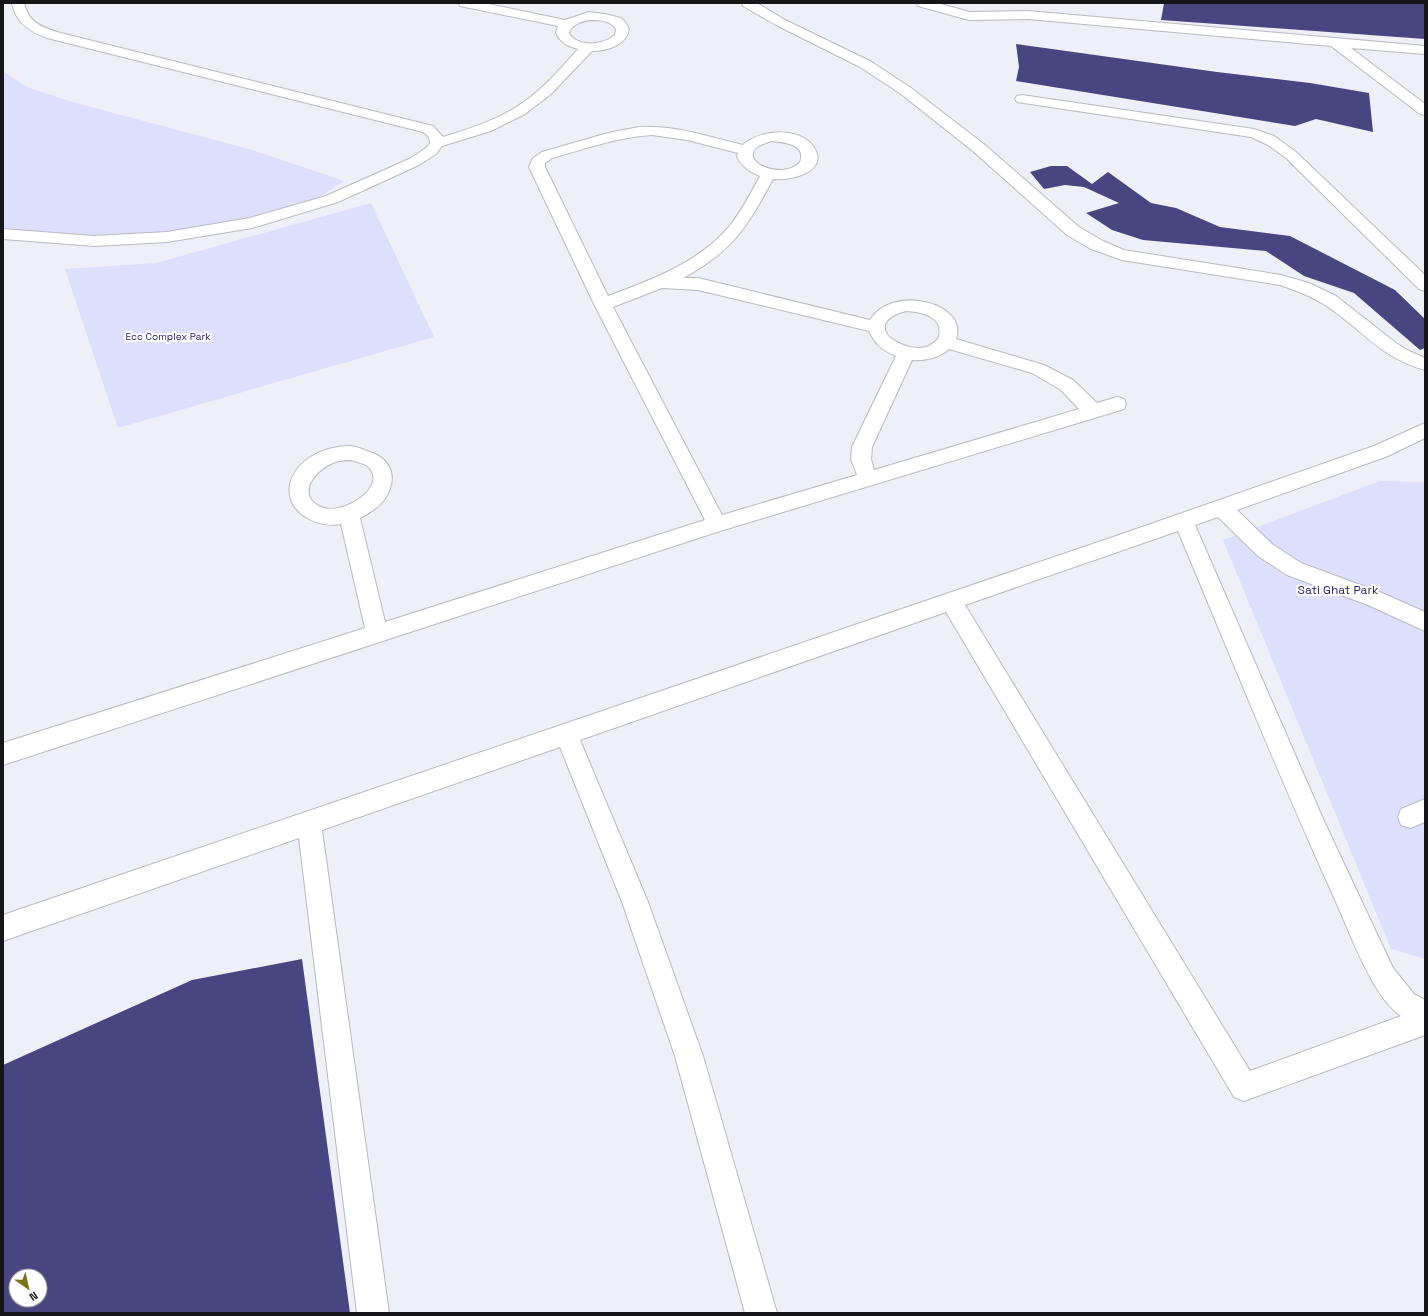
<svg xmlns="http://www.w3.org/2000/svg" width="1428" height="1316" font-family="'Space Grotesk',sans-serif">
	<rect width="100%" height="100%" fill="#efeff7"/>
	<!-- green -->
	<g fill="#dedffc">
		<path d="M 3,71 L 27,87 L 76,103 L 249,149 L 344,181 L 320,197 L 260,219 L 152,242 L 3,236 Z"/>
		<path d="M 371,203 L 434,337 L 118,428 L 65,269 L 156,263 Z"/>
		<path d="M 1380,481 L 1425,482 L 1425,959 L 1391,949 L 1223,540 Z"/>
	</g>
	<!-- building -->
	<g fill="#494580" fill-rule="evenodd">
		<path d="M 1164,3 L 1425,3 L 1425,39 L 1161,20 Z"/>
		<path d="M 1016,44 L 1217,72 L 1310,83 L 1369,93 L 1373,132 L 1316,119 L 1295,126 L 1016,81 L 1019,67 Z"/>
		<path d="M 1051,166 L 1067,166 L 1092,184 L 1108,172 L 1151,203 L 1176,208 L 1220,227 L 1290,236 L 1395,290 L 1425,319 L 1425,348 L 1420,350 L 1354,293 L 1304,276 L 1266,251 L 1143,240 L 1112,230 L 1086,213 L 1119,203 L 1084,187 L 1065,185 L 1044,189 L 1030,172 Z"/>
		<path d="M 302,959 L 350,1313 L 3,1313 L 3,1065 L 192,980 ZM 16,1276 L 40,1276 L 40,1300 L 16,1300 Z"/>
	</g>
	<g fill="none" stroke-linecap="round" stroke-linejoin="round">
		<!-- minor casing -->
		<g stroke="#b9b9c0" stroke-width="2">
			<g id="minor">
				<path d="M 12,3 L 24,3 C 29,22 39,26 57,32 L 433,126 L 443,137 C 472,128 501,119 525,101 C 545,87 562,67 578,49 C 567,46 561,43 556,33 L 558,26 L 465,7 L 460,6 L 459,3 L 484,3 L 565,20 L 589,12 L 605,14 L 621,18 L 625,22 L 629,29 C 627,45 607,51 592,51 L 551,94 L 525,114 L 491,131 L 442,146 L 436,154 L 419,165 L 338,202 L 252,228 L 167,242 L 94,246 L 3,239 L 3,229 L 94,236 L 167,232 L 250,218 L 326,196 L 409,159 L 426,148 L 430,143 L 429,137 L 423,132 L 47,38 C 29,31 16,23 12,3 ZM 589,20 C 599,20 610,20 616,29 L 615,35 C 603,45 578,48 569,33 C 572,24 581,22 589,20 Z"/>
				<path d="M 742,3 L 757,3 L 785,20 L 870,61 L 911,88 L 985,145 L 1079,227 L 1103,241 L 1124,250 L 1281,275 L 1309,283 L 1336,296 L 1396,343 L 1407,350 L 1425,358 L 1425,370 C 1379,357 1362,329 1325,305 C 1311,296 1295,290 1280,285 L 1122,260 L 1091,249 L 1067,235 L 974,152 L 901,94 L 860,67 L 776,25 L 743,6 Z"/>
				<path d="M 917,3 L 937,3 L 970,12 L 1028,11 L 1425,46 L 1425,54 L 1351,48 L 1425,104 L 1425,115 L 1420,114 L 1331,46 L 1028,19 L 969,20 L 918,6 Z"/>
				<path d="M 1022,95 L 1254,129 L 1274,136 L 1296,152 L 1425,275 L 1425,291 L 1419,289 L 1286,158 L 1268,145 L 1251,137 L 1017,102 L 1015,99 L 1017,96 Z"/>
				<path d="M 639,127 C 675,125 709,137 743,145 C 760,129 802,126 815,149 C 828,173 788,181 773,179 C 747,227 733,251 683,278 L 698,278 L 870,320 C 891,284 969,302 956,339 L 1044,365 L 1073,380 L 1097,403 L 1117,397 L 1124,399 L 1126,404 L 1124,409 L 717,532 L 3,765 L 3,743 L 365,628 L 341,524 C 331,526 318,524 309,519 C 281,504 285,474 309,458 C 321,450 336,446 350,446 C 356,446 364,450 370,452 C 393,460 398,480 384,500 C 378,508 369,513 360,518 L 385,622 L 705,520 L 594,304 L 529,167 L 533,158 L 542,152 L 608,133 ZM 652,135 L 687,140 L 738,153 L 737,157 C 743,167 749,172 760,176 C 750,194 741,213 727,229 C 696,264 651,280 608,296 L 545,167 L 545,163 L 552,158 C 585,149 617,137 652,135 ZM 771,141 C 783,142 807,144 800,162 C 782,182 736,160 759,146 C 762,144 767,143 771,141 ZM 662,288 L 698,290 L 869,331 C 875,344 882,350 896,356 L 852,447 L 851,459 L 857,475 L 722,515 L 613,307 ZM 906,311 C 922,312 946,317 938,339 C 933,344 927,348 919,348 C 908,349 876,337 887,321 C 892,315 899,313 906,311 ZM 949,349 L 1032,373 L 1061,390 L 1079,409 L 874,470 L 871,459 L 872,447 L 912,360 C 924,361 940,358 949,349 ZM 351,460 C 356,462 362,463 366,465 C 392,484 344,517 321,507 C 295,495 315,470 333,463 C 339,460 345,460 351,460 Z"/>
				<path d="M 1425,423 L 1425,438 L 1388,456 L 1237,510 L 1272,544 L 1301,563 L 1382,593 L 1425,612 L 1425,631 L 1368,605 L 1287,575 L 1258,556 L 1218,517 L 1195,525 L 1324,821 L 1393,968 L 1414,994 L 1425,1000 L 1425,1035 L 1244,1101 L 1234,1097 L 946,612 L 580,740 L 648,902 L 703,1056 L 777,1313 L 745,1313 L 675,1056 L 622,902 L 560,747 L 322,830 L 389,1313 L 357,1313 L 299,838 L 3,941 L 3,915 L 1119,535 L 1374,446 ZM 1178,531 C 1230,655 1280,779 1336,902 C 1350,933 1373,998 1401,1016 L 1250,1071 L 965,605 Z"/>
				<path d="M 1425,799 L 1425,822 L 1410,828 L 1401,825 L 1398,817 L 1401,809 Z"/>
			</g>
		</g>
		<!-- minor -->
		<use href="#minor" fill="#fff" fill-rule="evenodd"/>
	</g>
	<g text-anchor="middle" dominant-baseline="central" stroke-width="4" stroke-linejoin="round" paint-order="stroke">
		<!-- far-park labels -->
		<g font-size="10" fill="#2e226e" stroke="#fff">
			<text x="168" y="336">Ecc Complex Park</text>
		</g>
		<!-- park labels -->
		<g font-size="12" fill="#2e226e" stroke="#fff">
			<text x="1338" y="590">Sati Ghat Park</text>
		</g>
	</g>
	<!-- border -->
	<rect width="1428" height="1316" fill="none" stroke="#161619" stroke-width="8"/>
	<!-- north arrow -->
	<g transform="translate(28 1288) rotate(146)"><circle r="19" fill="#ffffff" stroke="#a2a2a3"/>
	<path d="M0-3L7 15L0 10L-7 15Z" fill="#7b7315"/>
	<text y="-6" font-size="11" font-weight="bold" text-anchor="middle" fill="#161619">N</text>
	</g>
</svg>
